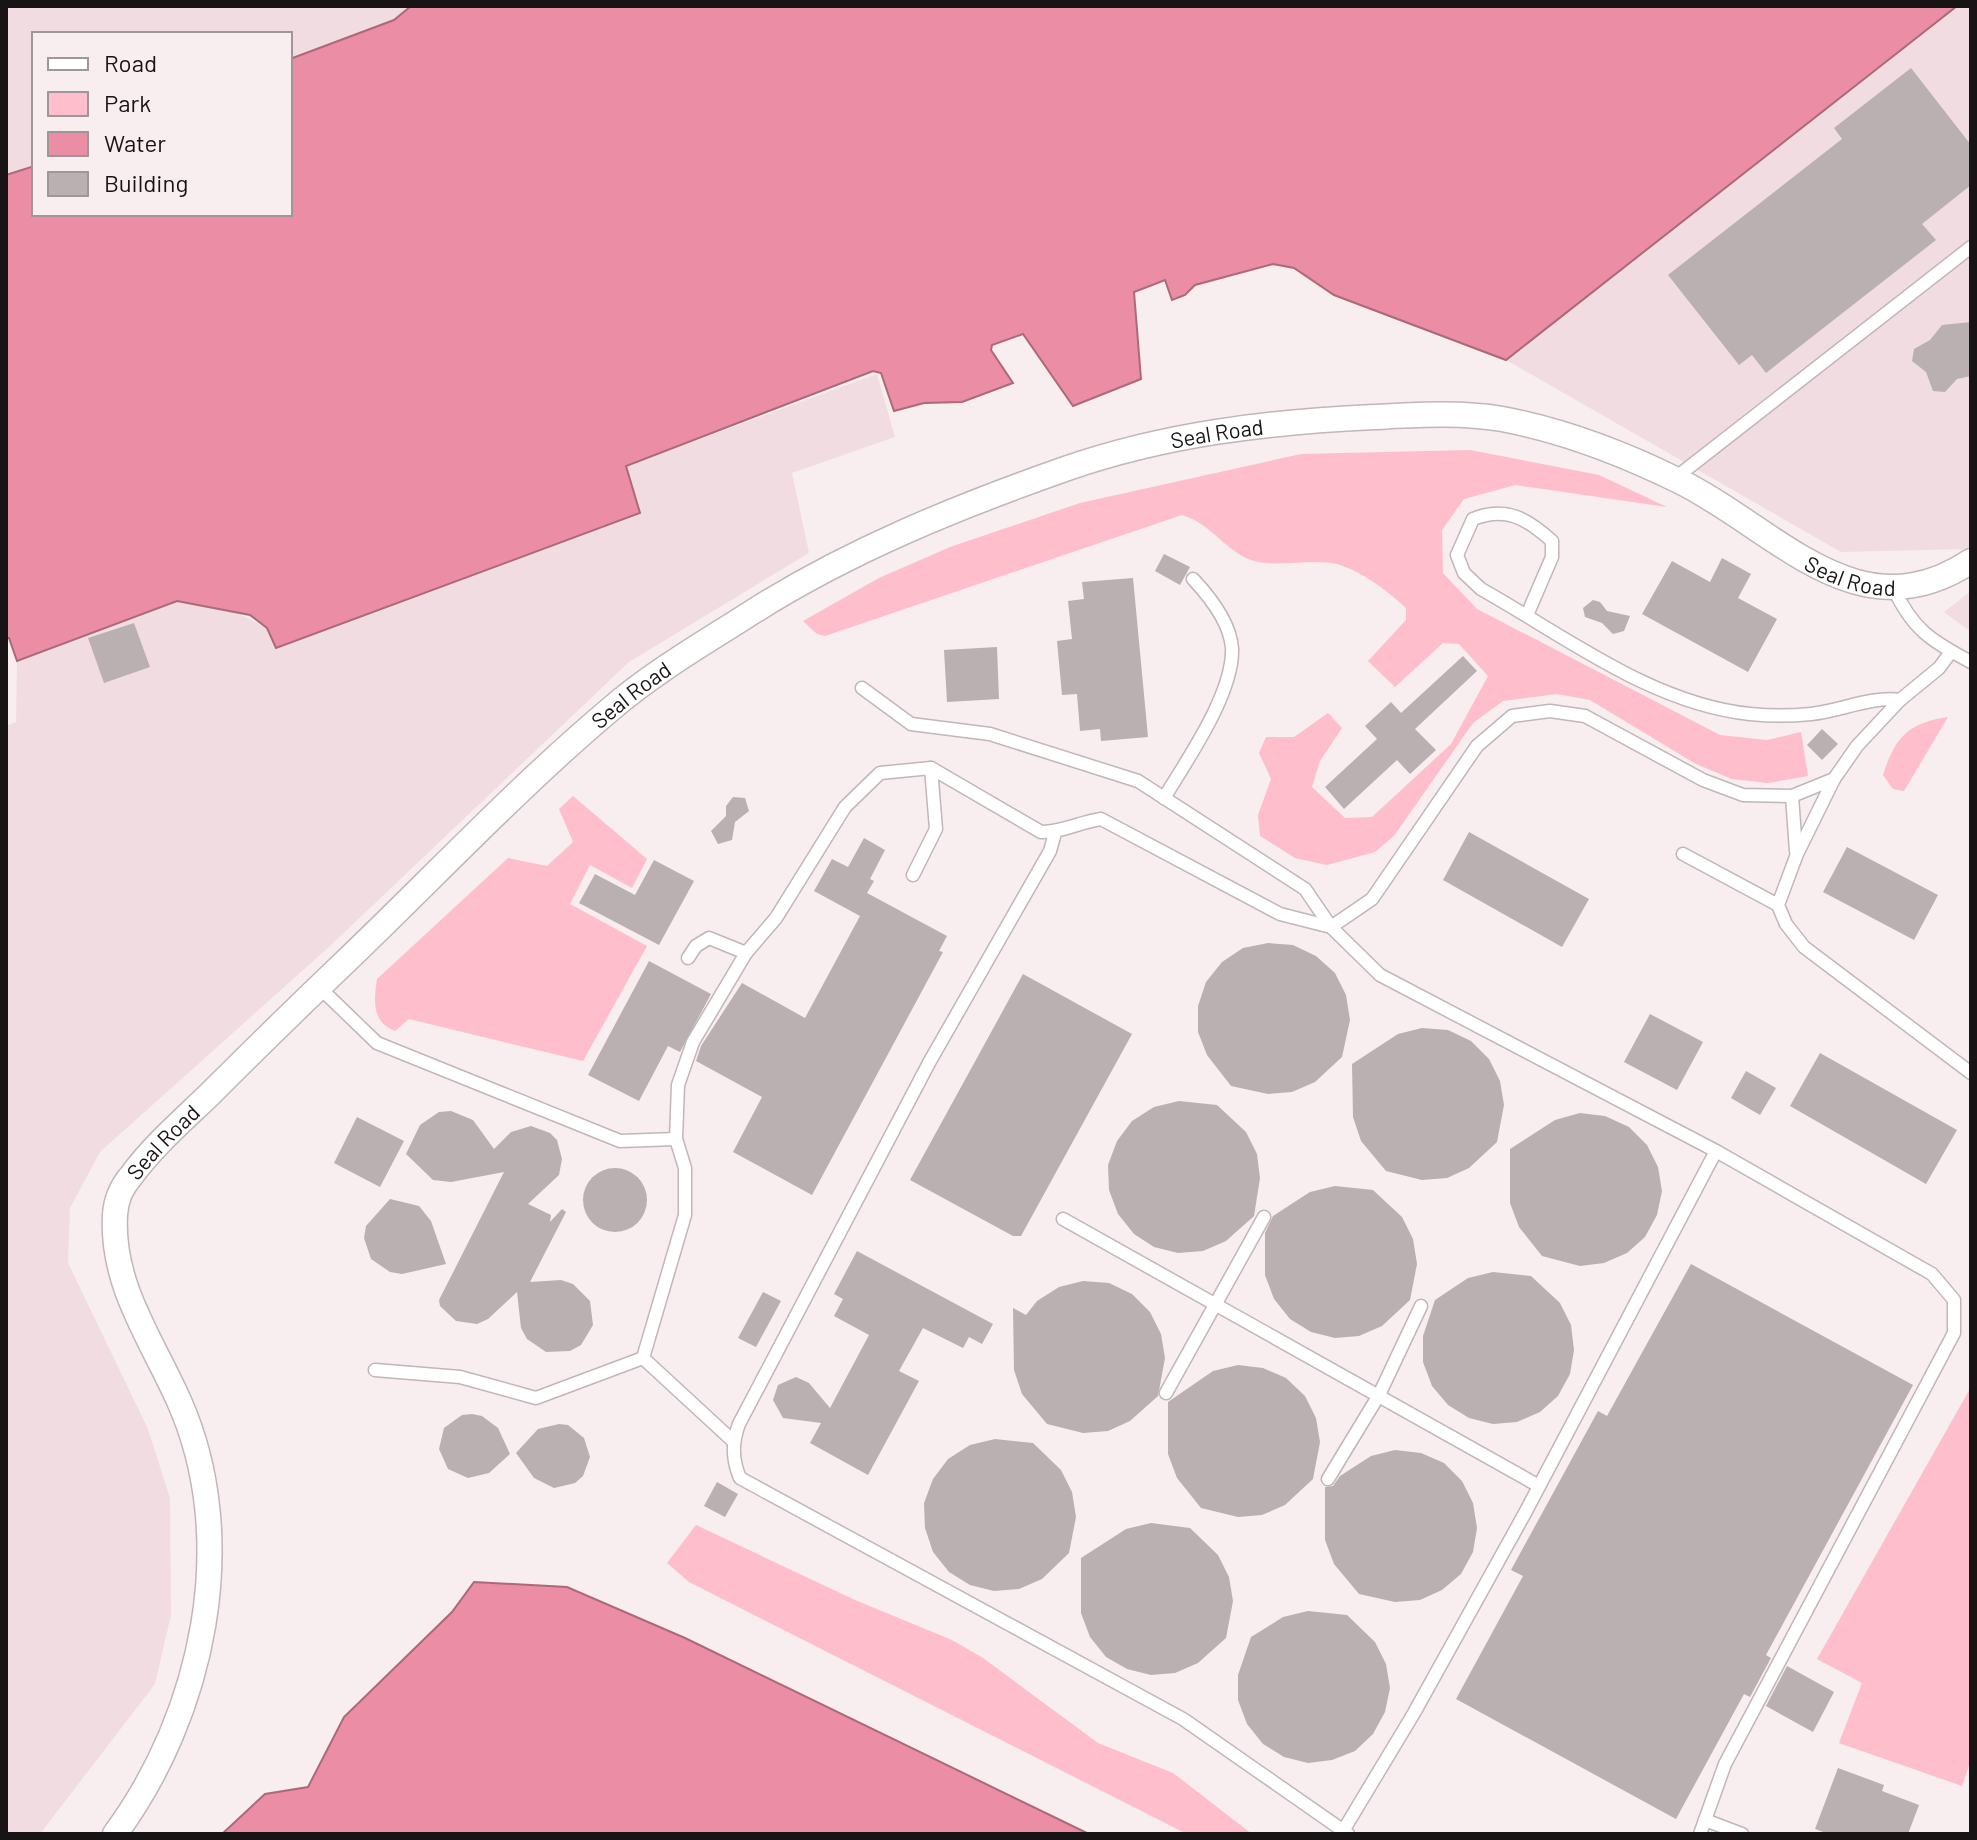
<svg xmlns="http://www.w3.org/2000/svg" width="1977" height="1840" font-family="Barlow,sans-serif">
	<rect width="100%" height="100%" fill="#f8edef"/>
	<!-- built -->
	<g fill="#f1dde1">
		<path d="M 6,6 L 411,6 L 394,20 L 290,59 L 290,34 L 34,34 L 34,166 L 6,176 Z"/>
		<path d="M 1957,6 L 1971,6 L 1971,546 L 1968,549 L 1841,552 L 1506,360 Z"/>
		<path d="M 877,374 L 895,437 L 792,473 L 809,553 L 629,662 L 330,946 L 100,1152 L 70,1208 L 68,1263 L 148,1429 L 170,1498 L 171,1615 L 155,1684 L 40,1834 L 6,1834 L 6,726 L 16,722 L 17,661 L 177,601 L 227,608 L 267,628 L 276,648 L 639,513 L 626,466 Z"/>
		<path d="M 1971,591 L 1971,632 L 1944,612 Z"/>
	</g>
	<!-- green -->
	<g fill="#febecc">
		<path d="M 1470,450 L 1599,475 L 1667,507 L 1515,485 L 1464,499 L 1442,530 L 1443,573 L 1477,609 L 1720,735 L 1767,740 L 1801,732 L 1808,776 L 1768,783 L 1732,779 L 1696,764 L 1590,700 L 1557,694 L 1503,701 L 1473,723 L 1394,836 L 1375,852 L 1327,865 L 1295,858 L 1260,836 L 1258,815 L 1271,779 L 1259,753 L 1266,737 L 1294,737 L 1328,713 L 1342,728 L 1320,761 L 1312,787 L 1345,818 L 1372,817 L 1451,744 L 1488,676 L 1459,644 L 1443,643 L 1395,687 L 1368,661 L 1406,620 L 1406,608 C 1387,591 1365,573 1340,565 C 1310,556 1270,572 1242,556 C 1219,542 1208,523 1182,515 L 825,636 L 817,634 L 803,621 L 879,578 L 950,547 L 1080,503 L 1301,454 Z"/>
		<path d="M 1948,717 L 1904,791 L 1893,789 L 1883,775 C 1895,737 1908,723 1948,717 Z"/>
		<path d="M 573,796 L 647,859 L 632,888 L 590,865 L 570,904 L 647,946 L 583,1061 L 409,1019 L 395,1031 C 371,1021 374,1001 377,979 L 508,858 L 547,866 L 573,842 L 559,809 Z"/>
		<path d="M 1971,1387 L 1971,1760 L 1962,1786 L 1839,1743 L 1862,1683 L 1817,1659 Z"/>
		<path d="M 696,1525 L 855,1600 L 952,1640 L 983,1658 L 1098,1743 L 1173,1773 L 1252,1834 L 1187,1834 L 689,1582 L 667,1563 Z"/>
	</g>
	<!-- water -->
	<g fill="#eb8da4" stroke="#ac6979" stroke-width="2">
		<path d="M 411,6 L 1957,6 L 1506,360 L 1334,295 L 1294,268 L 1273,264 L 1195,285 L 1185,295 L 1172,300 L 1165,280 L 1134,292 L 1141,379 L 1073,406 L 1023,334 L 992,345 L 991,350 L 1013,383 L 962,402 L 924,403 L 894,411 L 881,373 L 873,371 L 626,466 L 640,513 L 276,648 L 267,628 L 250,615 L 177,601 L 17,661 L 9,638 L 6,638 L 6,175 L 34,166 L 34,214 L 290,214 L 290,59 L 394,20 Z"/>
		<path d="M 474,1582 L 567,1587 L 685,1638 L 1089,1834 L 222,1834 L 265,1794 L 308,1787 L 344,1717 L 452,1612 Z"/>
	</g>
	<!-- building -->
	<g fill="#baafb1">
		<path d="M 1911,68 L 1971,145 L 1971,185 L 1922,224 L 1936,240 L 1766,373 L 1752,355 L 1739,365 L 1668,275 L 1842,139 L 1834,128 Z"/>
		<path d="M 1971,322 L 1971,376 L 1957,379 L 1945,392 L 1933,391 L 1926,372 L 1912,361 L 1914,349 L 1930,340 L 1942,325 Z"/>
		<path d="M 1164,554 L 1190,567 L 1180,585 L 1155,571 Z"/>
		<path d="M 1722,558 L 1751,574 L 1738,598 L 1777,619 L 1748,672 L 1642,614 L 1672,561 L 1710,582 Z"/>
		<path d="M 1133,578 L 1148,737 L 1101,741 L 1100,729 L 1080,731 L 1077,694 L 1062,695 L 1057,641 L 1072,639 L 1068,601 L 1084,599 L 1082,582 Z"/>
		<path d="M 1593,600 L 1600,602 L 1607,611 L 1630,616 L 1624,631 L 1613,634 L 1602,623 L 1585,617 L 1583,608 Z"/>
		<path d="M 134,623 L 150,667 L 104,683 L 88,638 Z"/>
		<path d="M 997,647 L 999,699 L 947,702 L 944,650 Z"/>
		<path d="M 1463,656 L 1477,671 L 1415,729 L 1436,750 L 1410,774 L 1397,760 L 1344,809 L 1325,787 L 1377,739 L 1365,726 L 1391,702 L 1401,713 Z"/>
		<path d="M 1822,729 L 1838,744 L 1822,760 L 1807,745 Z"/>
		<path d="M 733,797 L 745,798 L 749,811 L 735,822 L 732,840 L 718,844 L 711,831 L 726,816 L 726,806 Z"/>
		<path d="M 1469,832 L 1589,899 L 1562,947 L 1443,880 Z"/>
		<path d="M 864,838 L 885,850 L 870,879 L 874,881 L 867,893 L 947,936 L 939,951 L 943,952 L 812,1195 L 733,1152 L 762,1097 L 696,1061 L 701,1046 L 742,983 L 805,1018 L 860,916 L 814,891 L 832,859 L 848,867 Z"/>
		<path d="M 1847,847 L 1938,895 L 1914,940 L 1823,892 Z"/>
		<path d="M 654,860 L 694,881 L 659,945 L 579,903 L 595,874 L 635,895 Z"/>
		<path d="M 1268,943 L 1293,945 L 1316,956 L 1335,973 L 1346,995 L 1350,1020 L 1342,1057 L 1315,1082 L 1292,1092 L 1268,1094 L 1231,1086 L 1207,1055 L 1198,1032 L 1198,1006 L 1206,982 L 1222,962 L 1243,948 Z"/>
		<path d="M 649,961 L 711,994 L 680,1052 L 668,1046 L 639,1101 L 588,1075 Z"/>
		<path d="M 1023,974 L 1132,1034 L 1021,1236 L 1013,1236 L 910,1180 Z"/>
		<path d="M 1650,1014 L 1703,1042 L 1677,1090 L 1624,1062 Z"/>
		<path d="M 1422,1028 L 1448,1030 L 1471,1041 L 1489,1059 L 1500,1081 L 1504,1105 L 1497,1142 L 1469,1168 L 1447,1178 L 1422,1180 L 1386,1171 L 1361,1141 L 1353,1117 L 1352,1064 L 1398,1034 Z"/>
		<path d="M 1820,1053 L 1957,1130 L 1926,1184 L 1790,1106 Z"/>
		<path d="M 1746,1071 L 1776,1088 L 1760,1115 L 1731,1098 Z"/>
		<path d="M 1179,1101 L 1217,1105 L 1246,1132 L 1257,1154 L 1260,1178 L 1254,1216 L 1226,1241 L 1203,1251 L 1178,1253 L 1154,1247 L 1134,1234 L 1118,1214 L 1109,1190 L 1108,1165 L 1117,1141 L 1132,1121 L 1154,1107 Z"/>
		<path d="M 451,1111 L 473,1120 L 494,1149 L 511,1132 L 531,1126 L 550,1133 L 557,1140 L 562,1159 L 559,1175 L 528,1204 L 551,1215 L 550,1222 L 562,1209 L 566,1212 L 530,1282 L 561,1280 L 573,1284 L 590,1301 L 593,1325 L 581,1345 L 570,1351 L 546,1352 L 527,1339 L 521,1328 L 517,1292 L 488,1319 L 477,1324 L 456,1321 L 440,1306 L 439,1300 L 504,1172 L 451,1182 L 433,1180 L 406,1154 L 420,1125 L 439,1112 Z"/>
		<path d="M 1580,1113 L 1605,1116 L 1629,1127 L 1647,1145 L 1658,1167 L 1662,1191 L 1657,1215 L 1645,1237 L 1627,1253 L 1604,1263 L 1580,1266 L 1542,1256 L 1519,1227 L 1510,1203 L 1510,1149 L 1555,1120 Z"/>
		<path d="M 357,1117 L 404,1141 L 380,1187 L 334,1163 Z"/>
		<circle cx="615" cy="1200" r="32"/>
		<path d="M 1335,1186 L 1373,1190 L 1402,1217 L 1413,1239 L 1417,1264 L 1410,1300 L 1382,1326 L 1359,1336 L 1335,1338 L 1311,1332 L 1290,1319 L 1274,1299 L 1265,1275 L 1265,1233 L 1273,1216 L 1310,1192 Z"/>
		<path d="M 390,1199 L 419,1206 L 431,1221 L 446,1264 L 402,1274 L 390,1272 L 371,1259 L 364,1238 L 366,1226 Z"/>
		<path d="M 857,1251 L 993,1324 L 982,1344 L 969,1337 L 963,1348 L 923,1328 L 899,1371 L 919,1381 L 868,1475 L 810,1443 L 821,1423 L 783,1418 L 773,1400 L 778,1385 L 796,1377 L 809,1383 L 830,1408 L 869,1335 L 834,1316 L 843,1299 L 834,1294 Z"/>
		<path d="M 1691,1264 L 1913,1385 L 1766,1655 L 1771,1658 L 1750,1697 L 1744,1694 L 1676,1819 L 1456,1699 L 1523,1576 L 1511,1570 L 1598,1411 L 1607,1416 Z"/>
		<path d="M 1493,1272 L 1531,1276 L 1560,1303 L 1571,1325 L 1574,1350 L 1570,1374 L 1558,1396 L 1540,1412 L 1517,1422 L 1493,1424 L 1469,1418 L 1448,1405 L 1432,1386 L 1423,1362 L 1423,1336 L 1435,1300 L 1468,1278 Z"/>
		<path d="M 1083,1281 L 1109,1283 L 1132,1294 L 1150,1312 L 1161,1334 L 1165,1358 L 1158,1396 L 1130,1421 L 1108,1431 L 1083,1433 L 1047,1424 L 1022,1394 L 1014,1370 L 1013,1308 L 1026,1315 L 1037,1301 L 1059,1287 Z"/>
		<path d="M 763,1292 L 781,1301 L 756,1347 L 738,1338 Z"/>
		<path d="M 1238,1365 L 1263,1368 L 1286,1378 L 1305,1396 L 1316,1418 L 1320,1442 L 1313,1479 L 1285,1505 L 1262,1515 L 1238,1517 L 1201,1508 L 1177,1478 L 1168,1454 L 1168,1402 L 1213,1371 Z"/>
		<path d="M 472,1414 L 482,1416 L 498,1428 L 510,1454 L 489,1473 L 468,1478 L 448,1469 L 439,1449 L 444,1428 L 462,1415 Z"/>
		<path d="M 559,1424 L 568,1425 L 584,1438 L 590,1457 L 583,1476 L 575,1483 L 554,1488 L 534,1478 L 516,1453 L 538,1429 Z"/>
		<path d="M 995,1439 L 1033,1443 L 1061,1470 L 1072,1492 L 1076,1517 L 1069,1553 L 1042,1579 L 1019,1589 L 994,1591 L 970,1585 L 949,1572 L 933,1552 L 925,1528 L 924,1503 L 933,1479 L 948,1459 L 970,1445 Z"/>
		<path d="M 1395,1450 L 1421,1453 L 1444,1463 L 1462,1481 L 1473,1503 L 1477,1528 L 1473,1552 L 1461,1574 L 1442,1590 L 1420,1600 L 1395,1602 L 1359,1594 L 1334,1564 L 1325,1540 L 1325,1487 L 1333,1486 L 1340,1476 L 1371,1456 Z"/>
		<path d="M 717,1482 L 738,1494 L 725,1517 L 704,1506 Z"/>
		<path d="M 1151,1523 L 1190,1528 L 1218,1555 L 1229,1577 L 1233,1601 L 1226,1638 L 1198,1663 L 1175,1673 L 1151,1675 L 1127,1669 L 1106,1657 L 1090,1637 L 1081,1613 L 1081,1558 L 1126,1529 Z"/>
		<path d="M 1308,1611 L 1347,1615 L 1375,1642 L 1386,1664 L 1390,1688 L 1385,1712 L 1373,1734 L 1355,1751 L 1332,1760 L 1308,1763 L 1284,1757 L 1263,1744 L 1247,1724 L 1238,1700 L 1238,1675 L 1251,1637 L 1283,1617 Z"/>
		<path d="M 1787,1666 L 1834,1692 L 1813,1732 L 1766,1706 Z"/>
		<path d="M 1838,1768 L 1884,1785 L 1882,1791 L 1919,1805 L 1908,1834 L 1829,1834 L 1815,1829 Z"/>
	</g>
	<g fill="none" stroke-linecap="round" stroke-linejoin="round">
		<!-- lane casing -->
		<g stroke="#c1b6b8" stroke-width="15">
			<g id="lane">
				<path d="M 1674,479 L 1971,247"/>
				<path d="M 1893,587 C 1912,629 1931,641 1971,662"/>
				<path d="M 1527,615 L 1552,557 L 1552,541 C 1526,518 1506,506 1473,519 L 1457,555 L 1464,573 L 1481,589 C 1565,636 1652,704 1750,714 C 1769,716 1792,716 1811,714 C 1841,711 1870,696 1900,700"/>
				<path d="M 862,688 L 911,724 L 990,734 L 1138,781 L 1305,889 L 1331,927 L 1380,975 L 1716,1151 L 1932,1274 L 1954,1300 L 1954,1333 L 1725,1764 L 1700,1834"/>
				<path d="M 1834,779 L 1797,854 L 1778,905 L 1786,924 L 1804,947 L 1971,1073"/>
				<path d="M 1792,796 L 1796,851"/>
				<path d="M 1164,798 C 1187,760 1234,693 1232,648 C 1230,623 1209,596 1193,579"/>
				<path d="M 1055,833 L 1050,851 L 930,1061 L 739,1424 C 732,1443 732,1459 740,1478 L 1183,1719 L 1348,1834"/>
				<path d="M 1683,854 L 1778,905"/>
				<path d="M 913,875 L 936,829 L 931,768"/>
				<path d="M 688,958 L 696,946 L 709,938 L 746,953"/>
				<path d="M 319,987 L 377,1043 L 620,1141 L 676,1139"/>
				<path d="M 1063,1219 L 1539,1486"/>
				<path d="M 643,1358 L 733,1441"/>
				<path d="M 375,1370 L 460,1377 L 536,1398 L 643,1358 L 685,1215 L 685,1168 L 676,1139 L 678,1085 L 693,1042 L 746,953 L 776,918 L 845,807 L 880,773 L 931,768 L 1041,832 C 1059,833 1081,822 1101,819 L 1280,914 L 1331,927 L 1372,899 L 1477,746 L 1512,716 L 1550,711 L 1585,716 L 1703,780 L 1743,795 L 1792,796 L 1834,779 L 1857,746 L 1900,700 L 1939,668 L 1951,652"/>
				<path d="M 1166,1393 L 1264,1217"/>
				<path d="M 1328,1479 L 1379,1395 L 1421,1306"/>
				<path d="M 1705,1820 L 1742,1834"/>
				<path d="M 1343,1831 L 1414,1713 L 1525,1513 L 1716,1151"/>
			</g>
		</g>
		<!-- street casing -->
		<g stroke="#c1b6b8" stroke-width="27">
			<g id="street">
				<path id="s1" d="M 115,1834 C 203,1715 241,1540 179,1401 C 152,1340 111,1285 115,1215 C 116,1199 121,1188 131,1176 C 153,1146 183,1120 210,1094 C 254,1050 298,1007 343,964 C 432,879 518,787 612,708 C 655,671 706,642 754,611 C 851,550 957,507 1065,469 C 1165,434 1268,422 1374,417 C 1417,415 1459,412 1502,419 C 1561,430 1624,454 1677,480 C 1775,527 1857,637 1971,561"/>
			</g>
		</g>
		<!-- lane -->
		<use href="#lane" stroke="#fff" stroke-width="12"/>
		<!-- street -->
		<use href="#street" stroke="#fff" stroke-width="24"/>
	</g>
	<g text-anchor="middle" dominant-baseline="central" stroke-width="7" stroke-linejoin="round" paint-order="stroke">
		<!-- street labels -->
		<g font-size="22" fill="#181415" stroke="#f8edef">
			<text stroke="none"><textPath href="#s1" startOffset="2042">Seal Road</textPath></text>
			<text stroke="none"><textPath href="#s1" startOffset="2714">Seal Road</textPath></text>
			<text stroke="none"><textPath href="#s1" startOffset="1394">Seal Road</textPath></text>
			<text stroke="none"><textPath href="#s1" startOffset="746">Seal Road</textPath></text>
		</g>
	</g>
	<!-- border -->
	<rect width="1977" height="1840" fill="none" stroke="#181415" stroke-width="16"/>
	<!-- legend -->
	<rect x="32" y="32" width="260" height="184" fill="#f8edef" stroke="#9e9698" stroke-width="2"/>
	<rect x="48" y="58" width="40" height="12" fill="#ffffff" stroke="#9e9698" stroke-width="2"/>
	<text x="104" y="72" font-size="24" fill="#181415">Road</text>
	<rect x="48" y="92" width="40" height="24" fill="#febecc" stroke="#9e9698" stroke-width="2"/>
	<text x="104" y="112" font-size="24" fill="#181415">Park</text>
	<rect x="48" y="132" width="40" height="24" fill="#eb8da4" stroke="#9e9698" stroke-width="2"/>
	<text x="104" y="152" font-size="24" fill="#181415">Water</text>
	<rect x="48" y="172" width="40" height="24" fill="#baafb1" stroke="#9e9698" stroke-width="2"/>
	<text x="104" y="192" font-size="24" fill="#181415">Building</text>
</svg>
